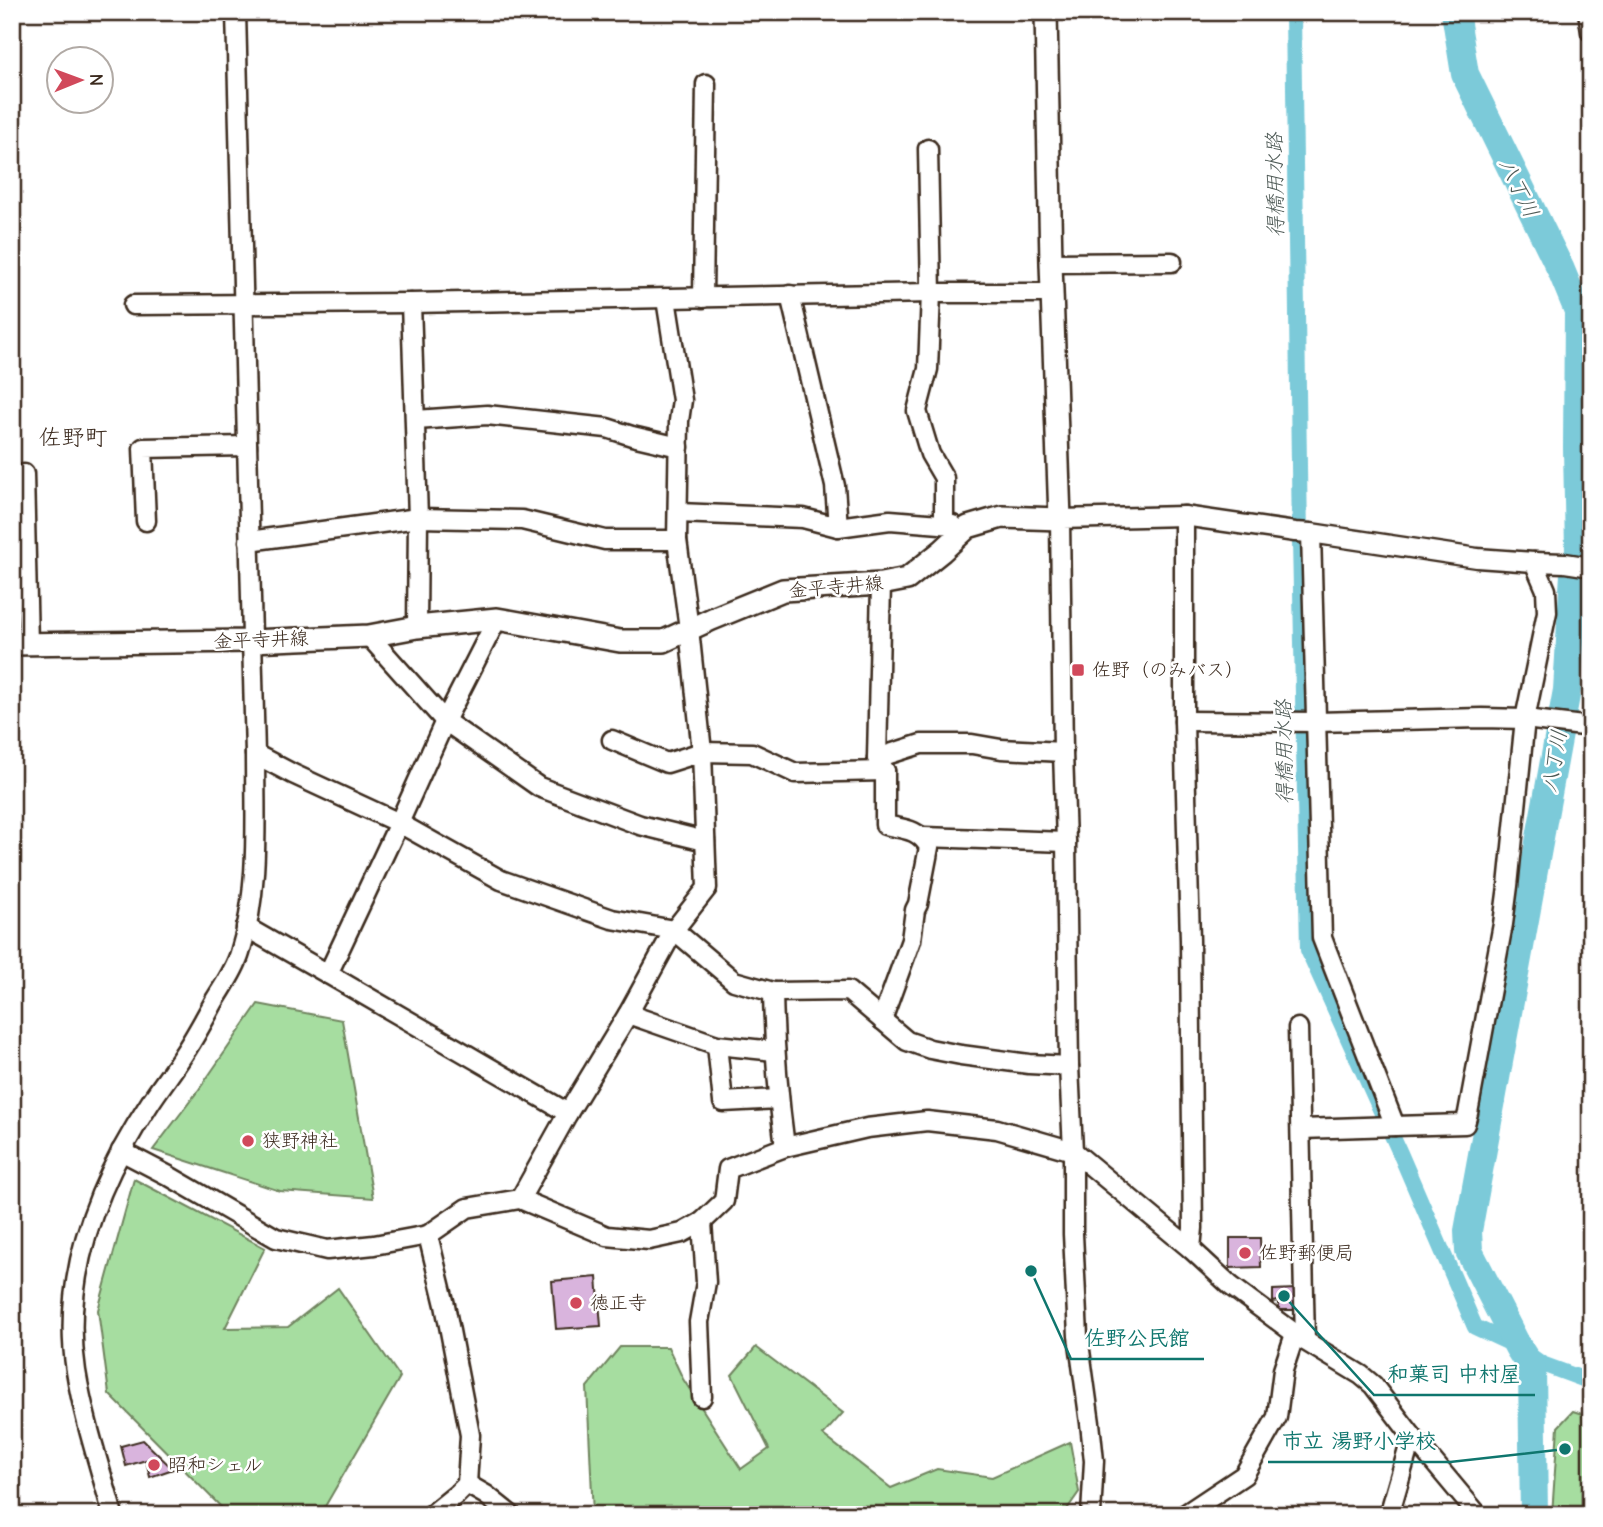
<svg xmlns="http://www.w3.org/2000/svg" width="1603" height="1527" font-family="'Comic Neue','Klee One',sans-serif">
	<rect width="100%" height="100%" fill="#fff"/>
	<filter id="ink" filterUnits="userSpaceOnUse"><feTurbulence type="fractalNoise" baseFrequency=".0143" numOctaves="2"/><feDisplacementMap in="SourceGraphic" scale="14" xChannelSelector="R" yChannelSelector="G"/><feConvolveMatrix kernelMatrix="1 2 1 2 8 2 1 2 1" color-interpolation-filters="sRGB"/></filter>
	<g filter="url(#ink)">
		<!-- green -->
		<g fill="#a6dda0" stroke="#70845f" stroke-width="2">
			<path d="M 258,1004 L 342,1020 L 373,1198 L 280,1191 L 153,1150 L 200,1088 Z"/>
			<path d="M 134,1179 L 265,1248 L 225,1328 L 288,1327 L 338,1288 L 400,1377 L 320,1515 L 229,1515 L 109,1394 L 98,1310 Z"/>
			<path d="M 620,1347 L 668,1347 L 683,1379 L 741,1469 L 769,1449 L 732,1375 L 756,1347 L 843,1413 L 823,1435 L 891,1488 L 937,1469 L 992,1477 L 1070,1442 L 1079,1492 L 1063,1515 L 832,1515 L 813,1508 L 779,1515 L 593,1515 L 587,1387 Z"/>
			<path d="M 1573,1411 L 1591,1417 L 1591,1515 L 1552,1515 L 1558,1427 Z"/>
		</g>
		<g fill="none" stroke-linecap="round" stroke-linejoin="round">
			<!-- canal -->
			<path stroke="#7bcad9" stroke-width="16" d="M 1293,12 L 1300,540 L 1308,950 L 1400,1153 L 1475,1327 L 1518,1347 L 1542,1364 L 1591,1382"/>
			<!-- river -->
			<path stroke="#7bcad9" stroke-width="28" d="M 1455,12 L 1465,74 L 1561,270 L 1578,311 L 1577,448 L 1579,551 L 1574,574 L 1567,690 L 1468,1231 L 1469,1251 L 1518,1347 L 1532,1369 L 1534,1515"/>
		</g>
		<!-- building -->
		<g fill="#d9b4dd" stroke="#3b2a1e" stroke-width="2">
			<path d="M 1230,1238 L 1260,1238 L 1261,1267 L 1230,1268 Z"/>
			<path d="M 597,1277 L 601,1326 L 556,1329 L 552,1281 Z"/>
			<path d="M 1295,1289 L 1295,1310 L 1279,1310 L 1279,1301 L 1273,1302 L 1273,1290 Z"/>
			<path d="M 143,1440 L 173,1469 L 150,1477 L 146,1460 L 126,1466 L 121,1446 Z"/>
		</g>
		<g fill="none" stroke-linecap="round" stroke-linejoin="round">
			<!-- minor casing -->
			<g stroke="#3b2a1e" stroke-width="23">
				<g id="minor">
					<path d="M 1588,12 L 1591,32"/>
					<path d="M 928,149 L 931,293 L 928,369 L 917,411 L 930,454 L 944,478 L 944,524"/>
					<path d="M 1051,263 L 1172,262"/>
					<path d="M 790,295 L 835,486 L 838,527"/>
					<path d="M 703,298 L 706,84"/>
					<path d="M 411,303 L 418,518 L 417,627"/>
					<path d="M 133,305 L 411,303 L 931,293 L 1053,293"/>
					<path d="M 416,420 L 487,415 L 607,428 L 632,436 L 679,447"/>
					<path d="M 24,474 L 28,644"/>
					<path d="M 678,513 L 803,518 L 838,527 L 890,520 L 953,525"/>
					<path d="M 1184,516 L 1184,721 L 1190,940 L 1193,1228 L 1191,1249"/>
					<path d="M 146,521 L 143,448 L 247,446"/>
					<path d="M 249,541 L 418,518 L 522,520 L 605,540 L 677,540"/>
					<path d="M 1534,562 L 1565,563 L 1591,567"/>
					<path d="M 881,584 L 877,758 L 885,771 L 885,825 C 904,829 919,829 929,847 L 918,904 L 915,910 L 911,940 L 882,1020"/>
					<path d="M 369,636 L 445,721 L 539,787 L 640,825 L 705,841"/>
					<path d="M 1184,721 L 1316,722 L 1482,718 L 1525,719 L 1591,727"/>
					<path d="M 612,740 L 667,763 L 702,752 L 752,753 L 795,773 L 885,771"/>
					<path d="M 255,754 L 293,774 L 399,823 L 501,880 L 612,919 L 674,930 L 734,981 L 773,992 L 848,991 L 907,1041 L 930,1049 L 961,1055 L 1029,1064 L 1069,1066"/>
					<path d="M 877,758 L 921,744 L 972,744 L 1001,749 L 1063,752"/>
					<path d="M 924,837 L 1066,842"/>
					<path d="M 246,927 L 328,974 L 399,823 L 445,721 L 497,619"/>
					<path d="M 328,974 L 568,1113"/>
					<path d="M 773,992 C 774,1044 778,1095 785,1147"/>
					<path d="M 628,1014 L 717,1045 L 775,1051"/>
					<path d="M 1298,1028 L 1305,1341"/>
					<path d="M 717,1045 L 723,1102 L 779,1099"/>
					<path d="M 1301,1129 L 1395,1126"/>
					<path d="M 121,1151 L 169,1176 L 276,1238 L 327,1250 L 374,1245 L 428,1235 L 467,1208 L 520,1199 L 607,1236 L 649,1240 L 682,1233 L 702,1222 L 724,1201 L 728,1169 L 785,1147 L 867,1128 L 927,1121 L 997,1129 L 1073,1151 L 1191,1249 L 1231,1286 L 1305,1341 L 1361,1375 L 1373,1385 L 1412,1436 L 1478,1515"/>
					<path d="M 520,1199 L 568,1113 L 628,1014 L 674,930 L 707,888 L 702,752 L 689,629 L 677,540 L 679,421 L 682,400 L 666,299"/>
					<path d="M 702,1222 L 706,1282 L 699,1322 L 702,1397"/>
					<path d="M 428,1235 L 445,1305 L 470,1435 L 467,1484 L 457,1494 L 431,1515"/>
					<path d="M 467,1484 L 486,1495 L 511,1515"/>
					<path d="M 113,1515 C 100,1467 84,1420 76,1371 C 61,1275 98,1182 150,1103 C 161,1086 173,1071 183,1055 C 195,1037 205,1018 215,1000 C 224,985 235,970 240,953 C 260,889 255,820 255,754 L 236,12"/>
					<path d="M 1091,1515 L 1094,1461 L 1090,1423 L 1078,1336 L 1073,1234 L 1073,1151 L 1069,1066 L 1066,842 L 1063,752 L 1060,519 L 1184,516 L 1295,532 L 1311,533 L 1477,558 L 1534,562 L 1546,590 L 1547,612 L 1525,719 L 1508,886 L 1503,924 L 1468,1113 L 1465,1124 L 1395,1126 L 1322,938 L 1311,533"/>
					<path d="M 1184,1515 L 1244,1475 L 1277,1417 L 1283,1370 L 1295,1334"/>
					<path d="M 1389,1515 L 1412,1436"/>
				</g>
			</g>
			<!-- major casing -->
			<g stroke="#3b2a1e" stroke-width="26">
				<path id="major" d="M 12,644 L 251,641 L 369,636 L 417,627 L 497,619 L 620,641 L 664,641 L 712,619 L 783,590 L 881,584 L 907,579 L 942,551 L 968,527 L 1002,517 L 1060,519 L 1051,263 L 1046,12"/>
			</g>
			<!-- minor -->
			<use href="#minor" stroke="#fff" stroke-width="18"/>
			<!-- major -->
			<use href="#major" stroke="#fff" stroke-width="21"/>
		</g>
	</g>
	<!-- markers -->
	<g fill="#d1495b" stroke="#fff" stroke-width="2.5">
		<rect x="1071" y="663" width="14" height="14" rx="3.5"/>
		<circle cx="248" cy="1141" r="7"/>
		<circle cx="1245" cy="1253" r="7"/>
		<circle cx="576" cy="1303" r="7"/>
		<circle cx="154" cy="1465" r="7"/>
	</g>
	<g text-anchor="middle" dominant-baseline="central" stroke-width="5" stroke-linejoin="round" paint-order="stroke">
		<!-- street labels -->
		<g font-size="19" fill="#3b2a1e" stroke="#fff">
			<text transform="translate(836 587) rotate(-5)">金平寺井線</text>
			<text transform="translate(261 640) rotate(-2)">金平寺井線</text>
		</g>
		<!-- poi labels -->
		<g font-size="19" fill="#3b2a1e" stroke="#fff" text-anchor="start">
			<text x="1092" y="670">佐野（のみバス）</text>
			<text x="262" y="1141">狭野神社</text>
			<text x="1259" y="1253">佐野郵便局</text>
			<text x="590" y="1303">徳正寺</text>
			<text x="168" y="1465">昭和シェル</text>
		</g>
		<!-- water labels -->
		<g font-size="21" font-style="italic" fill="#4e5a56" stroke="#fff">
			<text transform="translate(1275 185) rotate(-91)">得橋用水路</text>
			<text transform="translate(1519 188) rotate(64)">八丁川</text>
			<text transform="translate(1284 752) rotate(-91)">得橋用水路</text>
			<text transform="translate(1554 761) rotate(-80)">八丁川</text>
		</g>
		<!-- quarter labels -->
		<g font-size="23" fill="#3b2a1e" stroke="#fff">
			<text x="73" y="437">佐野町</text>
		</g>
	</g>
	<!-- callouts -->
	<path fill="none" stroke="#0f766e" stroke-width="2.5" d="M1031 1271L1071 1359H1204M1284 1296L1374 1395H1535M1565 1449L1450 1462H1268"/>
	<g fill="#0f766e" stroke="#fff" stroke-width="2.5">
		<circle cx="1031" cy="1271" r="7"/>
		<circle cx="1284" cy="1296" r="7"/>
		<circle cx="1565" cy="1449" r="7"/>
	</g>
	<g font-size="21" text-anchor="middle" font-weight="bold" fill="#0f766e" stroke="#fff" stroke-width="5" stroke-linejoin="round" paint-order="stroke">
		<text x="1137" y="1345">佐野公民館</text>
		<text x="1454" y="1381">和菓司 中村屋</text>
		<text x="1359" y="1448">市立 湯野小学校</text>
	</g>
	<!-- margin -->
	<rect width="1603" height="1527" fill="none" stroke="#fff" stroke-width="42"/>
	<rect x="21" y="21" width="1561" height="1485" fill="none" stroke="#3b2a1e" stroke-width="2.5" filter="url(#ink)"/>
	<!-- north arrow -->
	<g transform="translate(80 80) rotate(89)"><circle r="33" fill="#ffffff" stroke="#b1aaa5" stroke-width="2"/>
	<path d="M0-5L12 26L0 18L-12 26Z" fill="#d1495b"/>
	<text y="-10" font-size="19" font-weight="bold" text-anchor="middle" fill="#3b2a1e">N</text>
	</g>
</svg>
